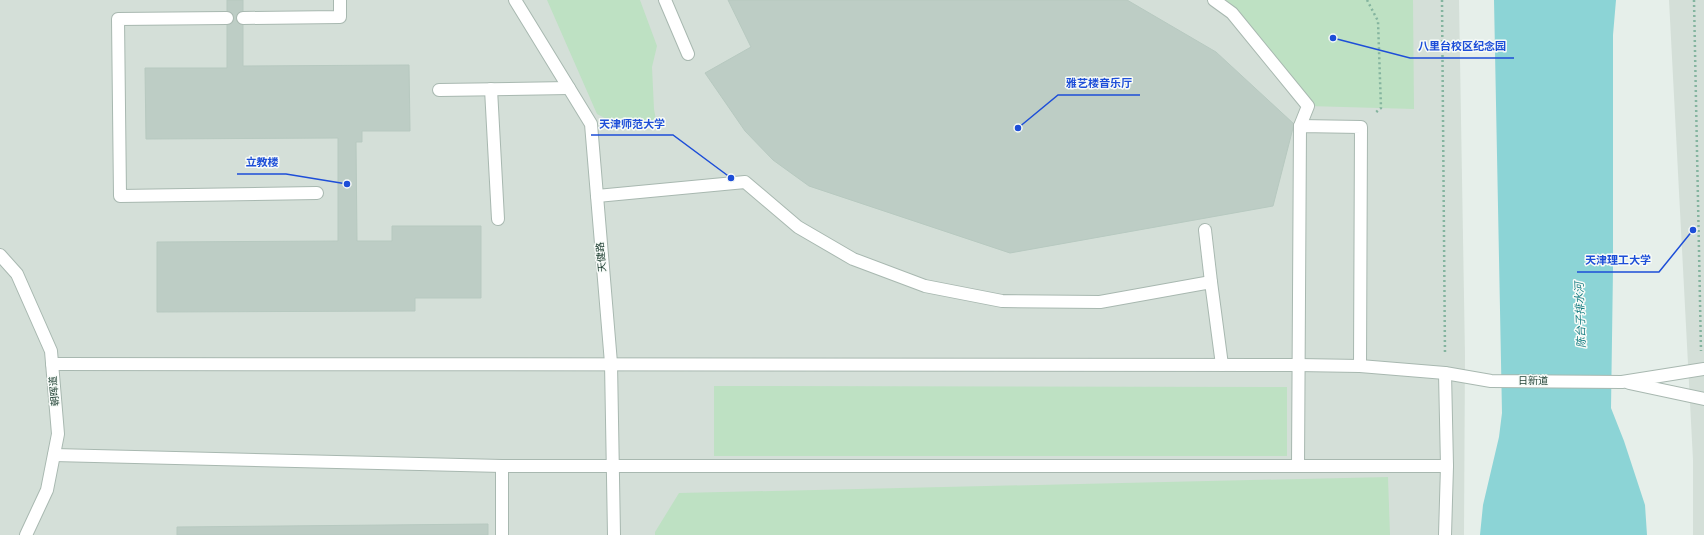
<svg xmlns="http://www.w3.org/2000/svg" width="1704" height="535" font-family="Overpass,'Noto Sans SC',sans-serif">
	<rect width="100%" height="100%" fill="#e6efea"/>
	<!-- built -->
	<g fill="#d4dfd8">
		<path d="M 0,0 L 1459,0 L 1465,356 L 1464,535 L 0,535 Z"/>
		<path d="M 1669,0 L 1704,0 L 1704,535 L 1693,535 L 1693,460 Z"/>
	</g>
	<!-- green -->
	<g fill="#bee1c3">
		<path d="M 547,0 L 640,0 L 657,46 L 652,67 L 654,109 L 657,126 L 620,126 L 597,114 Z"/>
		<path d="M 1214,0 L 1413,0 L 1414,109 L 1308,106 Z"/>
		<path d="M 714,386 L 1287,387 L 1287,456 L 714,456 Z"/>
		<path d="M 1388,477 L 1390,535 L 655,535 L 655,532 L 679,493 Z"/>
	</g>
	<!-- water -->
	<path fill="#8cd4d6" d="M 1494,0 L 1616,0 L 1613,35 L 1613,269 L 1611,408 L 1624,441 L 1645,505 L 1647,535 L 1480,535 L 1483,505 L 1499,437 L 1502,413 Z"/>
	<!-- building -->
	<g fill="#bdcdc5" stroke="#b7c9c0">
		<path d="M 227,0 L 243,0 L 243,66 L 409,65 L 410,131 L 362,131 L 362,142 L 356,142 L 357,241 L 392,241 L 392,226 L 481,226 L 481,298 L 415,298 L 415,311 L 157,312 L 157,242 L 338,241 L 338,138 L 146,139 L 145,68 L 227,68 Z"/>
		<path d="M 728,0 L 1127,0 L 1216,52 L 1294,124 L 1273,206 L 1010,253 L 809,186 L 773,160 L 745,131 L 705,73 L 751,47 Z"/>
		<path d="M 488,524 L 488,535 L 177,535 L 177,527 Z"/>
	</g>
	<g fill="none" stroke-linecap="round" stroke-linejoin="round">
		<!-- service casing -->
		<g stroke="#a8b8b0" stroke-width="14">
			<g id="service">
				<path d="M 665,0 L 688,54"/>
				<path d="M 1214,0 L 1232,13 L 1308,106 L 1300,126"/>
				<path d="M 227,18 L 118,19 L 120,196 L 317,193"/>
				<path d="M 243,18 L 340,17 L 340,0"/>
				<path d="M 491,89 L 498,219"/>
				<path d="M 439,90 L 569,88"/>
				<path d="M 597,196 L 745,182 L 798,227 L 853,259 L 925,286 L 1002,301 L 1100,302 L 1211,282 L 1222,365"/>
				<path d="M 1205,230 L 1211,282"/>
				<path d="M 502,466 L 502,535"/>
				<path d="M 1298,466 L 1300,126 L 1361,127 L 1360,366"/>
				<path d="M 1445,535 L 1447,466 L 1445,373"/>
			</g>
		</g>
		<!-- minor casing -->
		<g stroke="#a8b8b0" stroke-width="14">
			<g id="minor">
				<path d="M 0,255 L 17,274 L 51,351 L 58,434 L 47,490 L 26,535"/>
				<path d="M 52,364 L 1298,365 L 1360,366 L 1445,373 L 1491,381 L 1622,382 L 1704,369"/>
				<path d="M 1629,383 L 1704,399"/>
				<path d="M 54,455 L 502,466 L 1447,466"/>
			</g>
		</g>
		<!-- tertiary casing -->
		<g stroke="#a8b8b0" stroke-width="14">
			<path id="tertiary" d="M 515,0 L 591,124 L 611,363 L 614,535"/>
		</g>
		<!-- path -->
		<g stroke="#84b49f" stroke-width="2.5" stroke-dasharray="2 3" stroke-linecap="butt">
			<path d="M 1367,0 L 1378,21 L 1381,108 L 1374,114"/>
			<path d="M 1442,0 L 1445,355"/>
			<path d="M 1694,0 L 1701,351"/>
		</g>
		<!-- service -->
		<use href="#service" stroke="#fff" stroke-width="12"/>
		<!-- minor -->
		<use href="#minor" stroke="#fff" stroke-width="12"/>
		<!-- tertiary -->
		<use href="#tertiary" stroke="#fff" stroke-width="12"/>
	</g>
	<g text-anchor="middle" dominant-baseline="central" stroke-width="3" stroke-linejoin="round" paint-order="stroke">
		<!-- street labels -->
		<g font-size="10" fill="#234336" stroke="#f7fbf8">
			<text transform="translate(602 257) rotate(-95)">天健路</text>
			<text x="1533" y="381">日新道</text>
			<text transform="translate(55 391) rotate(-95)">朝晖道</text>
		</g>
		<!-- water labels -->
		<g font-size="11" font-style="italic" fill="#197f83" stroke="#f7fbf8">
			<text transform="translate(1581 315) rotate(-92)">陈台子排水河</text>
		</g>
	</g>
	<!-- callouts -->
	<path fill="none" stroke="#1d4ed8" stroke-width="1.5" d="M1333 38L1410 58H1514M1018 128L1058 95H1140M731 178L673 135H591M347 184L286 174H237M1693 230L1659 272H1577"/>
	<g fill="#1d4ed8" stroke="#f7fbf8" stroke-width="1.5">
		<circle cx="1333" cy="38" r="4"/>
		<circle cx="1018" cy="128" r="4"/>
		<circle cx="731" cy="178" r="4"/>
		<circle cx="347" cy="184" r="4"/>
		<circle cx="1693" cy="230" r="4"/>
	</g>
	<g font-size="11" text-anchor="middle" font-weight="bold" fill="#1d4ed8" stroke="#f7fbf8" stroke-width="3" stroke-linejoin="round" paint-order="stroke">
		<text x="1462" y="50">八里台校区纪念园</text>
		<text x="1099" y="87">雅艺楼音乐厅</text>
		<text x="632" y="128">天津师范大学</text>
		<text x="262" y="166">立教楼</text>
		<text x="1618" y="264">天津理工大学</text>
	</g>
</svg>
